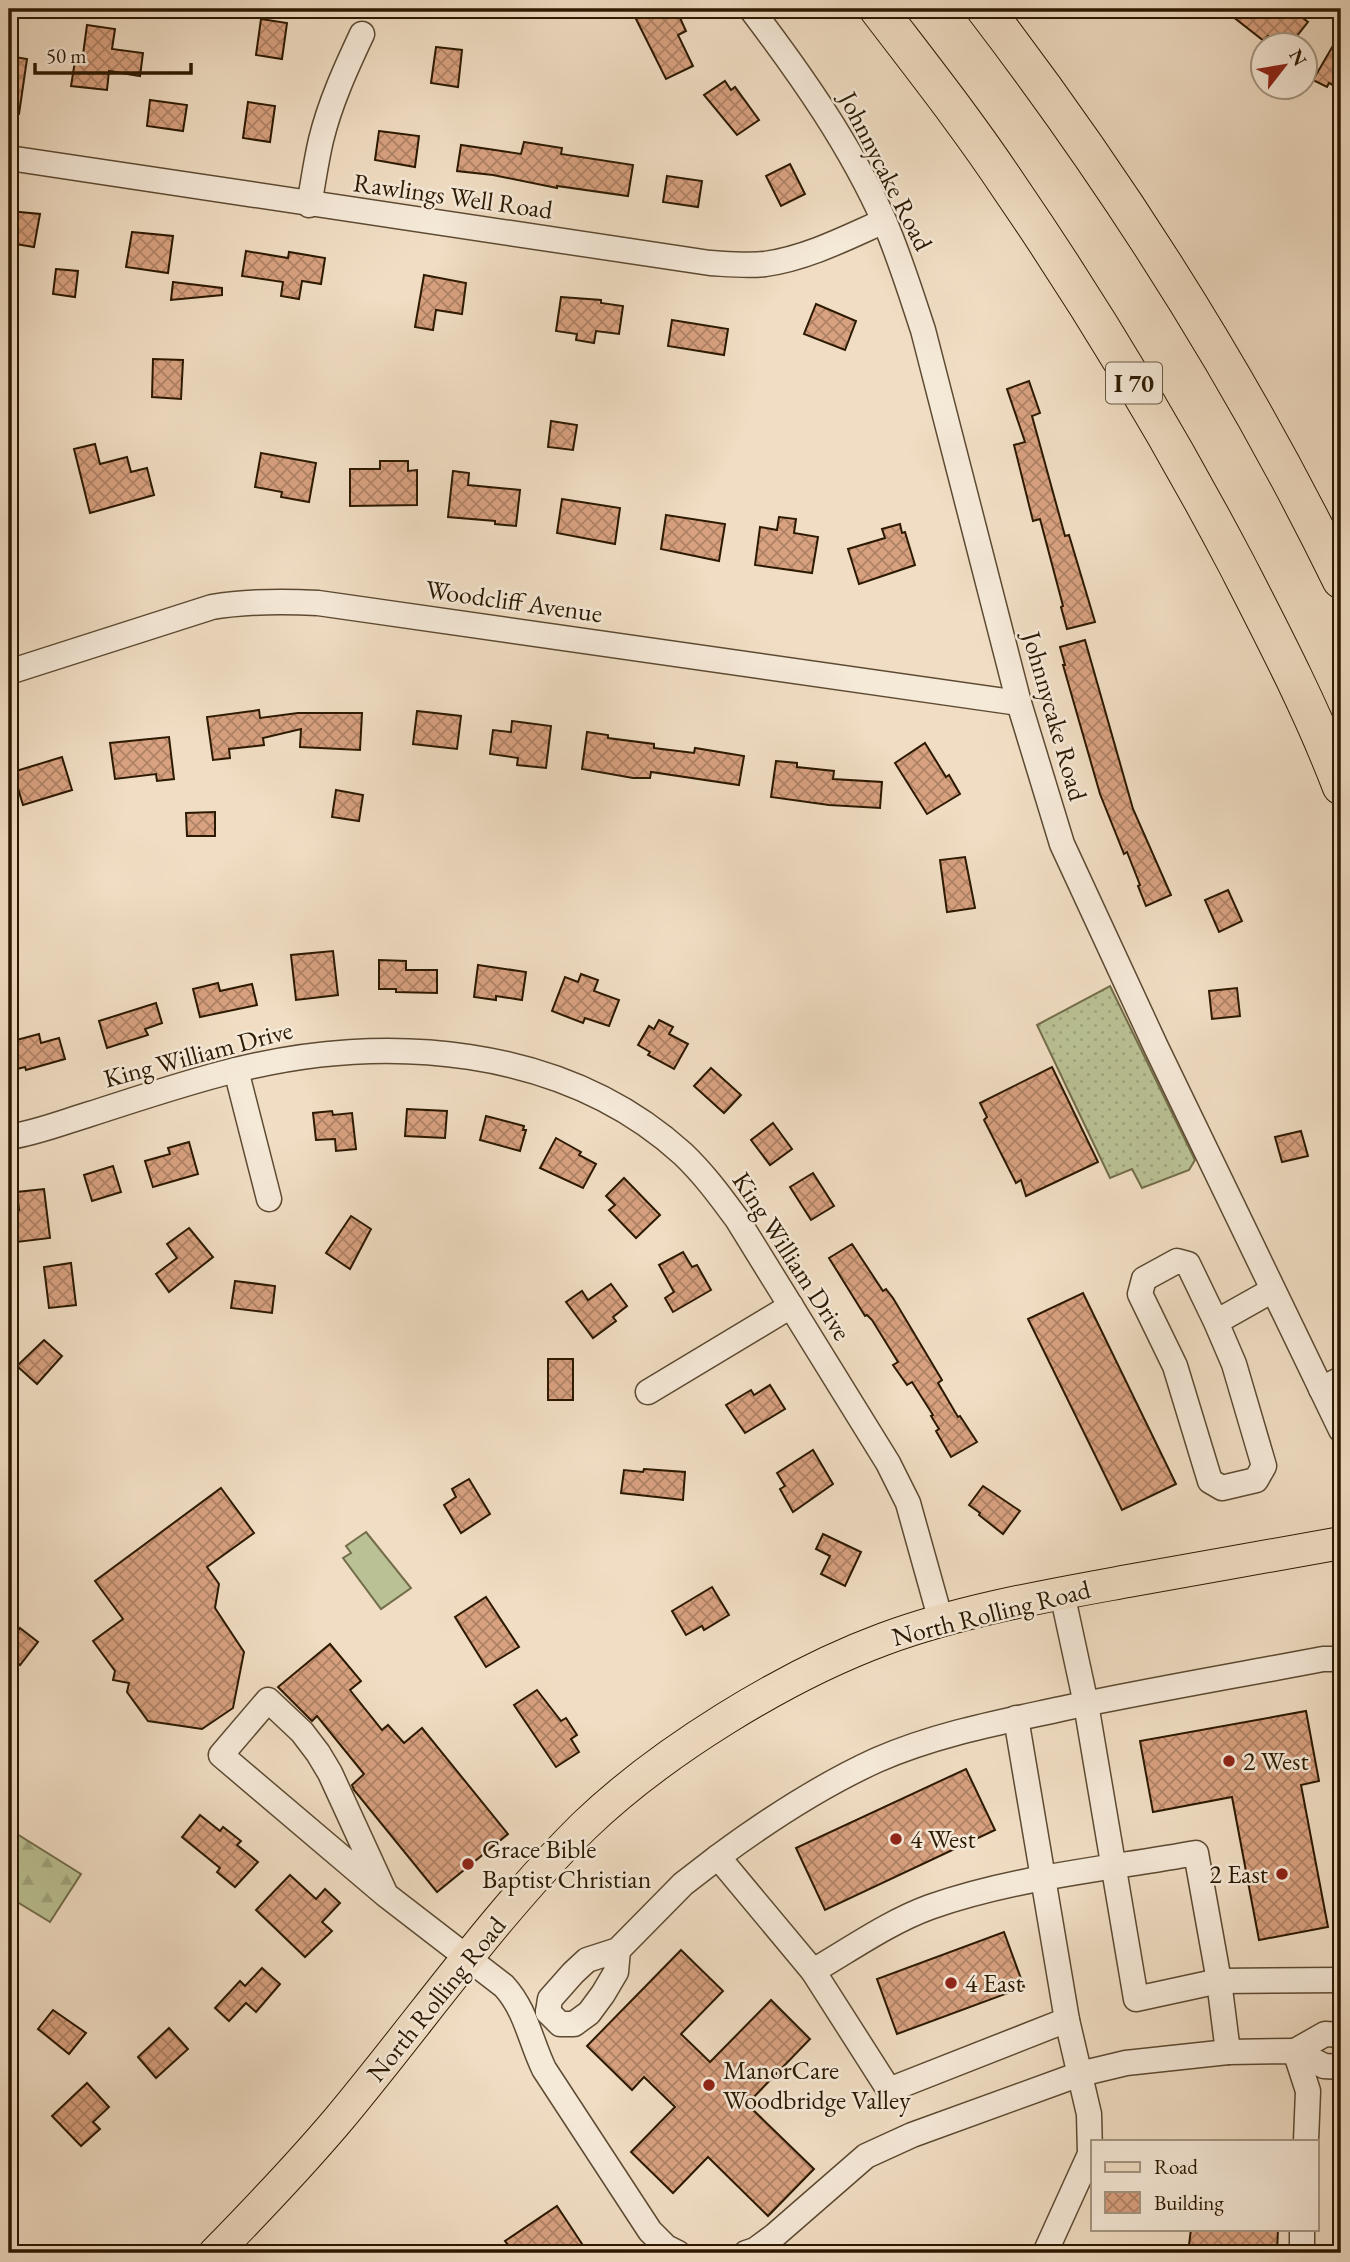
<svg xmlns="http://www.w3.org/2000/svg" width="1350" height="2262" font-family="'EB Garamond',serif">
	<defs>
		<pattern id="grass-dots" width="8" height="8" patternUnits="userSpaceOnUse" patternTransform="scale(1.75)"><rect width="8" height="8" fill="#bac194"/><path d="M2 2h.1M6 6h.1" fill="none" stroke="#a0a57e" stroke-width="1.8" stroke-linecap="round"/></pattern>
		<pattern id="forest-firs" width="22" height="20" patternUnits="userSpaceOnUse" patternTransform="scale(1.75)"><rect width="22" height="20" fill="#bac194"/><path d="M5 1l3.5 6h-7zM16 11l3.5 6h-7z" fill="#a0a57e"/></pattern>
		<pattern id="building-cross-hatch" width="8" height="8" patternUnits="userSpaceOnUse" patternTransform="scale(1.75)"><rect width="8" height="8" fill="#d8a180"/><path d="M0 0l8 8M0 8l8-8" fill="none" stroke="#af8266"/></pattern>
	</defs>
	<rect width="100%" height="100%" fill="#f0ddc3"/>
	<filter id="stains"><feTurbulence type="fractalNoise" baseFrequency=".00286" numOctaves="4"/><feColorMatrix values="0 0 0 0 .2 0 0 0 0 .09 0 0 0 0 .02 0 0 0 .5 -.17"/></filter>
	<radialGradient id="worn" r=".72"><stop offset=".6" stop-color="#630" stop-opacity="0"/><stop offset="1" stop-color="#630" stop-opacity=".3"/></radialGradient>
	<!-- grass -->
	<path fill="url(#grass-dots)" stroke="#736d4a" stroke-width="2" d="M 1110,986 L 1195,1160 L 1189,1170 L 1142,1188 L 1132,1169 L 1110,1178 L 1037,1025 Z"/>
	<!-- forest -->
	<path fill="url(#forest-firs)" stroke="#736d4a" stroke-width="2" d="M 9,1829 L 81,1874 L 50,1922 L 9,1897 Z"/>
	<!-- park -->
	<path fill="#bac194" stroke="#736d4a" stroke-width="2" d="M 366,1532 L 411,1588 L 381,1609 L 343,1558 L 351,1553 L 346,1546 Z"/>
	<!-- building -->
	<g fill="url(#building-cross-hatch)" stroke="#2c1901" stroke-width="2">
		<path d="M 631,9 L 676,9 L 686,31 L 678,35 L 693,66 L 666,79 Z"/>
		<path d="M 1223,9 L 1291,9 L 1308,22 L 1289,46 L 1280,46 L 1268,36 L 1264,41 Z"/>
		<path d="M 261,19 L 287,23 L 282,59 L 256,55 Z"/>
		<path d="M 87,25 L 115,29 L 112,49 L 143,53 L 140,76 L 109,71 L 107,90 L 71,86 L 75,61 L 82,62 Z"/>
		<path d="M 1341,32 L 1341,90 L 1329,83 L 1327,87 L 1313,80 Z"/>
		<path d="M 436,47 L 462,50 L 458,87 L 431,83 Z"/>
		<path d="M 9,56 L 27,59 L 19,114 L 9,113 Z"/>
		<path d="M 725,81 L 731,90 L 735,87 L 759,120 L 737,135 L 704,95 Z"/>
		<path d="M 150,100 L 187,105 L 183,131 L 147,126 Z"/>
		<path d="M 248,102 L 275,106 L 270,142 L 243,138 Z"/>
		<path d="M 379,131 L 419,136 L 415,167 L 375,160 Z"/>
		<path d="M 524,142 L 562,148 L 561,154 L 633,165 L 628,196 L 557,186 L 557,188 L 493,175 L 457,171 L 461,145 L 521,154 Z"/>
		<path d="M 790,164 L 805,194 L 781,206 L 766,176 Z"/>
		<path d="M 667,176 L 702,181 L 698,207 L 663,202 Z"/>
		<path d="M 9,211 L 40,214 L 34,247 L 9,243 Z"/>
		<path d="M 132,232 L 173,236 L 168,273 L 126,267 Z"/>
		<path d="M 246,251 L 288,258 L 289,252 L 325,258 L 321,284 L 302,281 L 299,299 L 281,296 L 283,282 L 242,276 Z"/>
		<path d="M 56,269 L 78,271 L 75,297 L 53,294 Z"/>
		<path d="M 424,275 L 466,283 L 462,314 L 436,310 L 433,330 L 415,327 Z"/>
		<path d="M 173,282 L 222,288 L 222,295 L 171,300 Z"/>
		<path d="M 561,297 L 601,300 L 601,303 L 623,306 L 619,334 L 596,331 L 594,343 L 576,340 L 577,334 L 556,331 Z"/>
		<path d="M 816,304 L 856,321 L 845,350 L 804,334 Z"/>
		<path d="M 672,320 L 728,329 L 724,355 L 668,346 Z"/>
		<path d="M 153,359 L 183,360 L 181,399 L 152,397 Z"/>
		<path d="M 1029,381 L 1040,413 L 1032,416 L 1065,536 L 1069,535 L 1095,622 L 1067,629 L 1061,607 L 1063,606 L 1040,519 L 1033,521 L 1014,445 L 1025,442 L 1007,389 Z"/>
		<path d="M 551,421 L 577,425 L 573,450 L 548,447 Z"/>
		<path d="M 95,444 L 100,464 L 127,457 L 131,472 L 147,468 L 154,495 L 90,513 L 74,449 Z"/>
		<path d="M 261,453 L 316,463 L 309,502 L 281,497 L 282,492 L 255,487 Z"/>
		<path d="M 380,461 L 408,461 L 408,471 L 417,470 L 417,505 L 350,506 L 350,469 L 380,469 Z"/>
		<path d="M 453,471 L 469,473 L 468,485 L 520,490 L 516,526 L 495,524 L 495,521 L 448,517 Z"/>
		<path d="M 562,499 L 620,508 L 615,544 L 557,533 Z"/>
		<path d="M 666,515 L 725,524 L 719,561 L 661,549 Z"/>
		<path d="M 779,517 L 796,519 L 794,533 L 818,537 L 812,573 L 755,565 L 760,527 L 777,530 Z"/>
		<path d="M 900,524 L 902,533 L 905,532 L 915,565 L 859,584 L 848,549 L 885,538 L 882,529 Z"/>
		<path d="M 1085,640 L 1133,809 L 1171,895 L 1146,906 L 1138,886 L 1140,885 L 1127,852 L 1124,854 L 1100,794 L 1063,665 L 1065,665 L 1060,647 Z"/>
		<path d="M 259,710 L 260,718 L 298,713 L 362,713 L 360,750 L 300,747 L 301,729 L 263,738 L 264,745 L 229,749 L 230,758 L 213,760 L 207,717 Z"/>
		<path d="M 417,711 L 461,716 L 457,749 L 413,744 Z"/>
		<path d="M 512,721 L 551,726 L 546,768 L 517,765 L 518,758 L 490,754 L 493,730 L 511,732 Z"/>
		<path d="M 587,732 L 608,735 L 608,738 L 654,744 L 654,748 L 694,753 L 695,748 L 744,756 L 739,785 L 651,772 L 650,778 L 633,778 L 582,769 Z"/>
		<path d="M 169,737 L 174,779 L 157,781 L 156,774 L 115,779 L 110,743 Z"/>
		<path d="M 925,743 L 946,777 L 949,775 L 960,794 L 927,814 L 895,763 Z"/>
		<path d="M 62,757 L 72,790 L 23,805 L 13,772 Z"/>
		<path d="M 776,761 L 797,763 L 797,767 L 834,771 L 833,779 L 882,782 L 880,808 L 829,805 L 771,797 Z"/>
		<path d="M 336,790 L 363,795 L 359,821 L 332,817 Z"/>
		<path d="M 215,812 L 215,836 L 187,836 L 186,813 Z"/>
		<path d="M 965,857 L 975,908 L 947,912 L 940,860 Z"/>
		<path d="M 1228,890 L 1242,921 L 1219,932 L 1205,900 Z"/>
		<path d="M 333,951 L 338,995 L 296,1000 L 291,955 Z"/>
		<path d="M 379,960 L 406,961 L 406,970 L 437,970 L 437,993 L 396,992 L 396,989 L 379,989 Z"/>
		<path d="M 478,965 L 526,972 L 522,1000 L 496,996 L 496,1000 L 474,997 Z"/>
		<path d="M 581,974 L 598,980 L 594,991 L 619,1000 L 609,1026 L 585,1018 L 583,1023 L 552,1011 L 565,977 L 578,982 Z"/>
		<path d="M 218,983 L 220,991 L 252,984 L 257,1005 L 200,1017 L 193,989 Z"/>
		<path d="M 1237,988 L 1240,1016 L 1212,1019 L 1209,991 Z"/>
		<path d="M 156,1003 L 162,1023 L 145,1029 L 148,1035 L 107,1048 L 99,1021 Z"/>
		<path d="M 659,1020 L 673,1027 L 669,1034 L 688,1044 L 674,1069 L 648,1055 L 650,1052 L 638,1045 L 649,1026 L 654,1029 Z"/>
		<path d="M 39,1034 L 41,1043 L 59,1038 L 65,1059 L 26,1070 L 25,1067 L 9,1071 L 9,1042 Z"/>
		<path d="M 1052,1067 L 1098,1162 L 1026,1196 L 1021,1180 L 1016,1183 L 984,1120 L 987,1117 L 980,1103 Z"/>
		<path d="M 711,1068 L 741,1095 L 724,1113 L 694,1086 Z"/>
		<path d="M 407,1109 L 447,1111 L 445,1138 L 405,1136 Z"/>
		<path d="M 332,1111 L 333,1115 L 352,1113 L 356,1149 L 336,1151 L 335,1139 L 316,1140 L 313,1113 Z"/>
		<path d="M 486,1116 L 524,1126 L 523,1130 L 526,1130 L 520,1151 L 480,1140 Z"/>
		<path d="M 773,1123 L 792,1149 L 770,1165 L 751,1140 Z"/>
		<path d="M 1301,1131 L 1308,1156 L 1282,1162 L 1275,1137 Z"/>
		<path d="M 556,1138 L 581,1152 L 579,1155 L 596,1164 L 583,1188 L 540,1168 Z"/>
		<path d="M 189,1142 L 198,1174 L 153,1187 L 145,1161 L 170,1154 L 168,1148 Z"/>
		<path d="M 113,1166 L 121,1192 L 92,1201 L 84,1175 Z"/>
		<path d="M 813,1173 L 834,1206 L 811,1220 L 790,1187 Z"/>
		<path d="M 624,1178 L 660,1215 L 636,1238 L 609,1210 L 615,1205 L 606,1196 Z"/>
		<path d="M 44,1189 L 50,1238 L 17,1242 L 14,1210 L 19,1210 L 17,1192 Z"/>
		<path d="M 351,1216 L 371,1229 L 350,1269 L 326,1253 Z"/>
		<path d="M 189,1228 L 213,1257 L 169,1292 L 156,1274 L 177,1258 L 167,1244 Z"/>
		<path d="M 852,1244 L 883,1291 L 886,1289 L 893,1298 L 942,1380 L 938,1383 L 958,1417 L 960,1416 L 977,1442 L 951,1457 L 936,1431 L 939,1429 L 931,1416 L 933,1415 L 912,1382 L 907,1385 L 893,1365 L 898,1362 L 872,1320 L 867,1315 L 865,1316 L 829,1258 Z"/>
		<path d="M 683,1252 L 692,1267 L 697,1265 L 711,1290 L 673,1312 L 665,1298 L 674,1292 L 659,1265 Z"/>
		<path d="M 71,1263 L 76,1305 L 49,1308 L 44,1267 Z"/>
		<path d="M 235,1281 L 275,1286 L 272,1313 L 231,1308 Z"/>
		<path d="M 611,1284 L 627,1306 L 613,1317 L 616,1321 L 593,1338 L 566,1302 L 582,1291 L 588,1300 Z"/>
		<path d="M 1083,1293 L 1176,1484 L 1122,1510 L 1028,1319 Z"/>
		<path d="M 44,1340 L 62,1356 L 37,1384 L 17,1366 Z"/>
		<rect x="548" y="1359" width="25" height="41"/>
		<path d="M 770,1385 L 785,1409 L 745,1433 L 726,1405 L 751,1390 L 754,1395 Z"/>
		<path d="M 813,1450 L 833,1484 L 793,1512 L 780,1489 L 785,1486 L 777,1473 Z"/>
		<path d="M 644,1469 L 685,1472 L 683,1500 L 621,1493 L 624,1470 L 643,1472 Z"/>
		<path d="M 469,1479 L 490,1514 L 461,1533 L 444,1505 L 456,1497 L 452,1489 Z"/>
		<path d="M 983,1486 L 1020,1511 L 1003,1534 L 979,1515 L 980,1513 L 969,1505 Z"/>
		<path d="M 221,1488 L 254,1533 L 207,1567 L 219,1584 L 215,1608 L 244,1652 L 233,1708 L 202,1729 L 148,1721 L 127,1692 L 129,1683 L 113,1680 L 115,1671 L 93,1641 L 123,1619 L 95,1581 Z"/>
		<path d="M 823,1534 L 861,1552 L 845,1586 L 821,1574 L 830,1556 L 816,1549 Z"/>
		<path d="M 712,1587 L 729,1615 L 704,1630 L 702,1626 L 686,1635 L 672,1611 Z"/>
		<path d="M 486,1597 L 519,1647 L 486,1667 L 455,1617 Z"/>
		<path d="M 20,1628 L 38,1642 L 20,1665 L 9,1656 L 9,1642 Z"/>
		<path d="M 330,1644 L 361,1681 L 350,1690 L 382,1730 L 388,1725 L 404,1743 L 422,1728 L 508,1834 L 437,1892 L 354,1790 L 352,1785 L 364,1774 L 317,1716 L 312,1721 L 278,1687 Z"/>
		<path d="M 537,1690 L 561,1721 L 566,1718 L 577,1735 L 571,1739 L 579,1752 L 556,1767 L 514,1705 Z"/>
		<path d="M 1306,1711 L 1319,1781 L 1301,1785 L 1328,1927 L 1259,1940 L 1232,1797 L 1153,1812 L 1140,1741 Z"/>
		<path d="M 966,1769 L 995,1830 L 825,1910 L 796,1848 Z"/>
		<path d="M 200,1815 L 220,1831 L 223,1827 L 241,1841 L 237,1845 L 258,1862 L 235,1887 L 217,1872 L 220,1868 L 182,1837 Z"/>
		<path d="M 290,1875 L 316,1899 L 325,1889 L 340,1903 L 322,1922 L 332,1931 L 305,1957 L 256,1910 Z"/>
		<path d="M 1004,1932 L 1024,1987 L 897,2034 L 877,1979 Z"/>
		<path d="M 681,1950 L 723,1991 L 681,2034 L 710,2062 L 771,2000 L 810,2039 L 747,2104 L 814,2169 L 768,2216 L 708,2157 L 673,2193 L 631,2152 L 675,2107 L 644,2077 L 632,2090 L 587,2046 Z"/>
		<path d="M 262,1968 L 280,1984 L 256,2012 L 246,2003 L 229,2021 L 215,2008 L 240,1981 L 245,1986 Z"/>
		<path d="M 53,2010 L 86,2033 L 69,2054 L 38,2029 Z"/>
		<path d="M 169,2028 L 188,2049 L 156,2078 L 138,2057 Z"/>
		<path d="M 87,2083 L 109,2107 L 93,2122 L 100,2129 L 81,2146 L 52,2116 Z"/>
		<path d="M 557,2206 L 588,2253 L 514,2253 L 505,2241 Z"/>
		<path d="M 1191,2229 L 1278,2229 L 1277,2253 L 1188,2253 Z"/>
	</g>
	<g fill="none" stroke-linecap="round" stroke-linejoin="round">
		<!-- minor casing -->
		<g stroke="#5d4a32" stroke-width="27">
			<g id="minor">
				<path d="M 751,9 C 802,76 851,146 885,223 C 900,258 911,294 923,330 L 1019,703 L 1062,844 L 1156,1047 L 1341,1430"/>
				<path d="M 9,158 L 710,263 C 728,264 747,266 765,264 C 807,258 846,238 884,221"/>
				<path d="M 309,205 C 313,184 316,161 321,140 C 330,103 346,68 362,34"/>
				<path d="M 9,672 L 212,607 C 248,601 281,601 318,603 L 1019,703"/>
				<path d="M 236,1070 L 269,1199"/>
				<path d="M 9,1137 C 36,1133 64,1122 90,1114 C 137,1099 184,1083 232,1071 C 384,1032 563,1045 683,1154 C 704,1174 720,1196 737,1219 L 888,1463 L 908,1503 L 941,1621"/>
				<path d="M 1216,1322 L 1234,1364 L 1264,1466 L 1256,1480 L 1222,1488 L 1210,1481 L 1175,1366 L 1140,1294 L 1144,1279 L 1177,1261 L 1188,1264 L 1216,1322 L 1273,1290"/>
				<path d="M 1321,1389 L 1341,1379"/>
				<path d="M 648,1392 L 791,1306"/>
				<path d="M 1062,1593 L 1086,1704 L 1136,1999 L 1219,1981 L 1341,1980"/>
				<path d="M 1016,1718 L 1067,2020 L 1089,2114 L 1090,2154 L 1045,2253"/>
				<path d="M 386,1895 L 330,1773 L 318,1753 L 302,1732 L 268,1700 L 221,1755 L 386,1895 L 504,1986 C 526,2010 530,2040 544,2069 L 650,2231 L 666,2247 L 678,2253"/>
				<path d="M 813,1971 C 851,1949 889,1922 930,1907 C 1015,1877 1107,1869 1196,1853 L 1219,1981 L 1228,2052"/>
				<path d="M 548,2012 L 550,1999 L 573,1973 L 587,1960 L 618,1950 L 683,1884 L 718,1857"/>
				<path d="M 548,2012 L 560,2024 L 574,2024 L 589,2013 L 603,1994 L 616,1972 L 618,1950"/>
				<path d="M 1067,2020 L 889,2090 L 813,1971 L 718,1857 C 768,1820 820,1786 877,1760 C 934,1735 996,1723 1056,1710 C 1145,1691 1234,1676 1323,1659 L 1341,1659"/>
				<path d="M 1295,2051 L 1308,2091 L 1306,2141"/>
				<path d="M 1295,2051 L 1325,2034 L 1341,2035"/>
				<path d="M 746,2253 L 755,2250 L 774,2236 L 866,2156 L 912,2135 L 1080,2074 L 1126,2063 L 1228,2052 L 1295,2051 L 1324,2066 L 1341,2067"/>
				<path d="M 1302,2253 L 1302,2229"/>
			</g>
		</g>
		<!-- major casing -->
		<g stroke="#2c1901" stroke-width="34">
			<path id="major" d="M 215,2253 C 257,2210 299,2166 338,2120 C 420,2022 493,1916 584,1826 C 661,1752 784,1676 884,1639 C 963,1610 1046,1596 1128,1581 C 1199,1568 1270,1556 1341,1543"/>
		</g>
		<!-- highway casing -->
		<g stroke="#2c1901" stroke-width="39">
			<g id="highway">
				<path d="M 878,9 C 923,68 969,126 1010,188 C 1093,309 1169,436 1237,565 C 1274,637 1312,710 1341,786"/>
				<path d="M 985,9 C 1121,187 1243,379 1341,580"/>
			</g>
		</g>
		<!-- minor -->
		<use href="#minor" stroke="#f5e9d8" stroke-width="24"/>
		<!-- major -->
		<use href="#major" stroke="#f0ddc3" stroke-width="32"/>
		<!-- highway -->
		<use href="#highway" stroke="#f0ddc3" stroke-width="37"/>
	</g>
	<!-- markers -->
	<g fill="#8f2418" stroke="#f5e9d8" stroke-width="2.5">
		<circle cx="1229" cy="1761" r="7"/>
		<circle cx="896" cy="1839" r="7"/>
		<circle cx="468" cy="1864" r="7"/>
		<circle cx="1282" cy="1874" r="7"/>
		<circle cx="951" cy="1983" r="7"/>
		<circle cx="709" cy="2085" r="7"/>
	</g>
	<g text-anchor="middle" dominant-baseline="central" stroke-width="5" stroke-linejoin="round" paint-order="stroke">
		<!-- shield labels -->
		<rect fill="#f5e9d8" stroke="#685742" stroke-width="2" x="1106" y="362.5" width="56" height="41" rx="5"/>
		<g font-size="24" font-weight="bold" fill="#2c1901">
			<text x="1134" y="383">I 70</text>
		</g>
		<!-- street labels -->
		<g font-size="26" fill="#2c1901" stroke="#f5e9d8">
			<text transform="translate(886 171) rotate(63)">Johnnycake Road</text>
			<text transform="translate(453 196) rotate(8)">Rawlings Well Road</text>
			<text transform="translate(514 601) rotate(8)">Woodcliff Avenue</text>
			<text transform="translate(1055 716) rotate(74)">Johnnycake Road</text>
			<text transform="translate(198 1054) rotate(-15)">King William Drive</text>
			<text transform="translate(792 1256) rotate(57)">King William Drive</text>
			<text transform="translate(991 1613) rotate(-14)">North Rolling Road</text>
			<text transform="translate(436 1999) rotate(-51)">North Rolling Road</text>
		</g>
		<!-- poi labels -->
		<g font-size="26" fill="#2c1901" stroke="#f5e9d8" text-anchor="start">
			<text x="1243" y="1761">2 West</text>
			<text x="910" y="1839">4 West</text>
			<text x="482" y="1849">Grace Bible<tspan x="482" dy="30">Baptist Christian</tspan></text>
			<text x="1268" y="1874" text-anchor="end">2 East</text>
			<text x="965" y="1983">4 East</text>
			<text x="723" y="2070">ManorCare<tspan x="723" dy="30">Woodbridge Valley</tspan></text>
		</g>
	</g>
	<!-- margin -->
	<rect width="1350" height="2262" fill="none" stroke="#f0ddc3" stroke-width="35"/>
	<rect x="10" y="10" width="1329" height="2241" fill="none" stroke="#2c1901" stroke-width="3.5"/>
	<rect x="18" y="18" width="1315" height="2227" fill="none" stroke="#2c1901" stroke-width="2"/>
	<!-- legend -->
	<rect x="1091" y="2140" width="228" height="91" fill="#f5e9d8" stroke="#a59682" stroke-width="2"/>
	<rect x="1105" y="2162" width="35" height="10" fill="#f0ddc3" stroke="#a59682" stroke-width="2"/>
	<text x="1154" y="2174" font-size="21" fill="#2c1901">Road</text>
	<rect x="1105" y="2192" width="35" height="21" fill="url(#building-cross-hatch)" stroke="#a59682" stroke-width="2"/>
	<text x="1154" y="2210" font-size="21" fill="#2c1901">Building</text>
	<!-- north arrow -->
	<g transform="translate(1284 66) rotate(59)"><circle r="33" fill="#f5e9d8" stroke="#a59682" stroke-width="2"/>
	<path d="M0-5L12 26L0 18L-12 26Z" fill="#8f2418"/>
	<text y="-10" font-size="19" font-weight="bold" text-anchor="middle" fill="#2c1901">N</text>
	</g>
	<!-- scale -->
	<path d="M35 63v10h156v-10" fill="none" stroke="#2c1901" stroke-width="3.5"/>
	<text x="46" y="63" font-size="21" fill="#2c1901" stroke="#f5e9d8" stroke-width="5" paint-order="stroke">50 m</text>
	<rect width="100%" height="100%" filter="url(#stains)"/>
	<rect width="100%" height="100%" fill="url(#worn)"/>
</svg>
